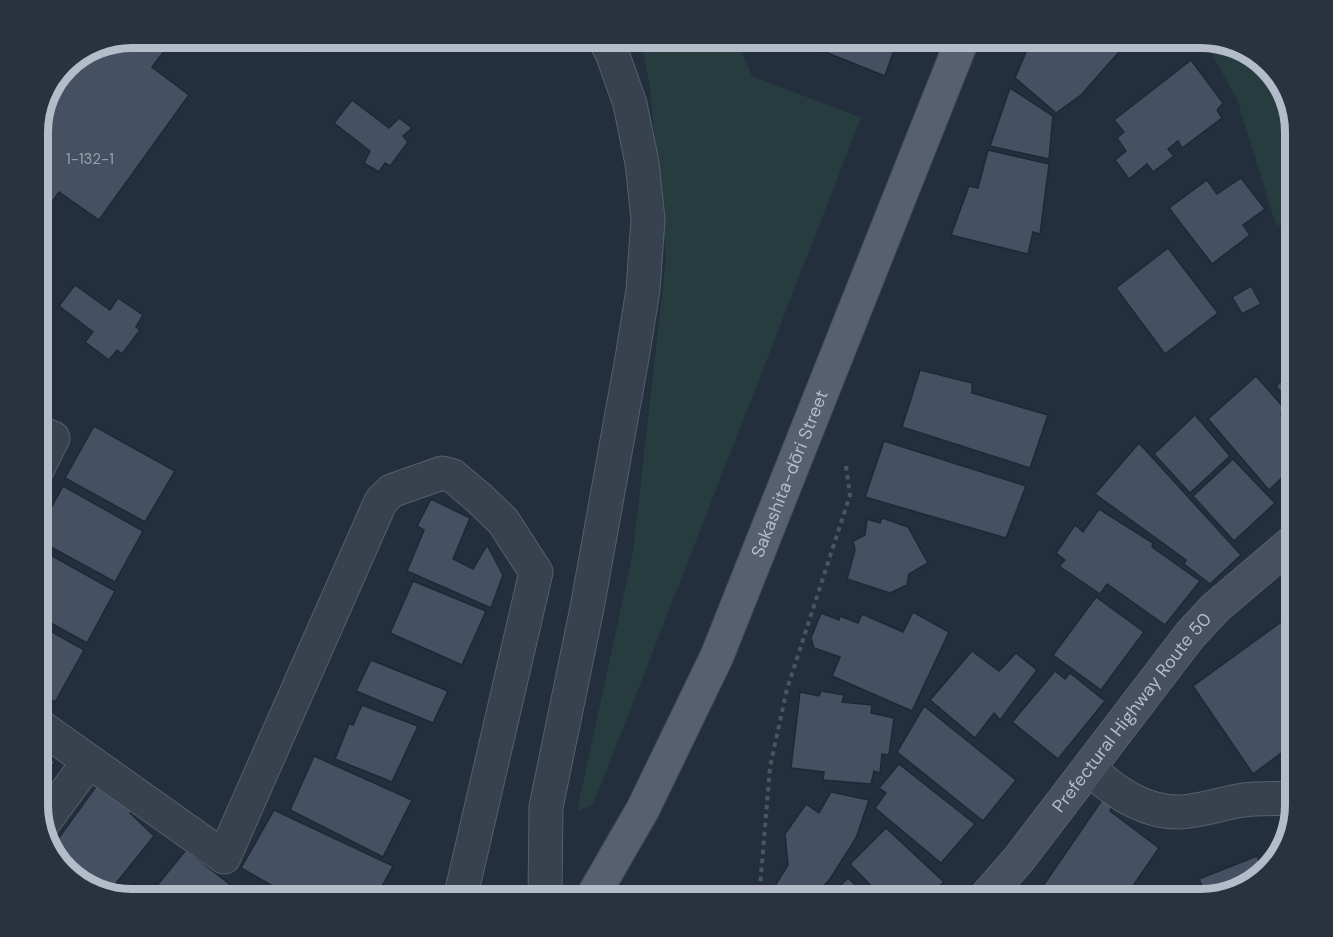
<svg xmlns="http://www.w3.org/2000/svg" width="1333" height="937" font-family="'DM Sans',sans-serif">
	<rect width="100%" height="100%" fill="#242f3e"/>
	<!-- green -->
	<g fill="#263c3f">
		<path d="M 640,38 L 736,38 L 752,76 L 861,118 L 593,805 L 577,811 L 633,552 L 666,259 L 650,87 Z"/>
		<path d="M 1203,38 L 1258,57 L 1286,90 L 1295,132 L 1295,227 L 1276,225 L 1237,99 Z"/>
	</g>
	<!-- building -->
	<g fill="#455162" stroke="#1f2835" stroke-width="1.5">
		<path d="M 132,38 L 174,38 L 152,67 L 189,95 L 99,220 L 59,192 L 38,221 L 38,126 L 69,61 Z"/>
		<path d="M 289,38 L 319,38 L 306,53 Z"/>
		<path d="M 820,38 L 898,38 L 885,76 L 820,50 L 824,39 Z"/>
		<path d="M 1032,38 L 1102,38 L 1119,52 L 1081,95 L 1056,113 L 1015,78 Z"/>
		<path d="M 1191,60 L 1223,103 L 1217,110 L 1222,118 L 1182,148 L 1178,141 L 1168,149 L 1174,156 L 1153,172 L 1147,164 L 1129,179 L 1115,160 L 1126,151 L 1117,138 L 1124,132 L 1114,120 Z"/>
		<path d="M 1010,88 L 1053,116 L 1049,159 L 990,146 Z"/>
		<path d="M 352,100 L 389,128 L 399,118 L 412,128 L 403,136 L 408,142 L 390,166 L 385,163 L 379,172 L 364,163 L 370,151 L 334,123 Z"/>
		<path d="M 988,150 L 1049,164 L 1040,234 L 1033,232 L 1028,254 L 951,235 L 969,186 L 978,188 Z"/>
		<path d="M 1241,178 L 1265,209 L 1243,225 L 1250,235 L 1212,264 L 1169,208 L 1207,180 L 1217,194 Z"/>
		<path d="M 1168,248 L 1218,313 L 1165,354 L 1116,288 Z"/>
		<path d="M 75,285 L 110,310 L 118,298 L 143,315 L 136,327 L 140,330 L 122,354 L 117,350 L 109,360 L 85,342 L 93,332 L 59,306 Z"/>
		<path d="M 1251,286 L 1261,304 L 1242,314 L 1232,297 Z"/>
		<path d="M 1295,355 L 1295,409 L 1276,386 L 1293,371 L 1286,363 Z"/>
		<path d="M 920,370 L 972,383 L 972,393 L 1048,415 L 1030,468 L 902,427 Z"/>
		<path d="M 1256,376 L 1285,409 L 1281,414 L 1295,430 L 1295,478 L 1293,480 L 1286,474 L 1269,490 L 1208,419 Z"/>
		<path d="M 1195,415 L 1230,456 L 1190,493 L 1154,454 Z"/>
		<path d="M 94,426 L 175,471 L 145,522 L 65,478 Z"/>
		<path d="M 884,441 L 1026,486 L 1006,538 L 865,497 Z"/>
		<path d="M 1139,443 L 1241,555 L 1210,584 L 1184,564 L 1186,560 L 1095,494 Z"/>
		<path d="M 1233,459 L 1275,503 L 1234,541 L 1193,496 Z"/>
		<path d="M 63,486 L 143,531 L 115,582 L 38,540 L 38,532 Z"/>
		<path d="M 431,499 L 470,518 L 453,559 L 473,569 L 487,545 L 503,575 L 491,608 L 407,571 L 424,530 L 417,526 Z"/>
		<path d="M 1099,509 L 1153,543 L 1152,547 L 1200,581 L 1165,625 L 1107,584 L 1100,594 L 1059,566 L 1065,560 L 1056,553 L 1075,525 L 1083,532 Z"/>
		<path d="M 882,518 L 908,527 L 928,563 L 909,574 L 907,585 L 890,593 L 847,579 L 855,550 L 853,541 L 865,535 L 867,519 L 880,523 Z"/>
		<path d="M 38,548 L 115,591 L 87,643 L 38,616 Z"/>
		<path d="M 413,581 L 486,611 L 462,665 L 390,633 Z"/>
		<path d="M 1096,597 L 1144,632 L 1101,690 L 1053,655 Z"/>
		<path d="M 913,612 L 949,632 L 912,711 L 832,676 L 840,657 L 814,648 L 811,638 L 821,613 L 839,620 L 840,616 L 858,623 L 862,614 L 903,632 Z"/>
		<path d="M 1295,612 L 1295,743 L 1253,774 L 1193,686 Z"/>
		<path d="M 38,624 L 84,650 L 55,702 L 38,692 Z"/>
		<path d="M 972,651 L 999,671 L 1016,653 L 1037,670 L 1000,720 L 994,713 L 975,738 L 930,700 Z"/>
		<path d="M 371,660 L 448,691 L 433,723 L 356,691 Z"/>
		<path d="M 1055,671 L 1065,679 L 1070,673 L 1105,701 L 1058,759 L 1012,722 Z"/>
		<path d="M 821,691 L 844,695 L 842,702 L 872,705 L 871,713 L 894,718 L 889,755 L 882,754 L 880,773 L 874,771 L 871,784 L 823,780 L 824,772 L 791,768 L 800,692 L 819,696 Z"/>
		<path d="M 362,705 L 418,726 L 392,782 L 335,759 L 349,724 L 353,725 Z"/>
		<path d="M 924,706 L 1016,780 L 983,821 L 897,752 Z"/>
		<path d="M 38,748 L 55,762 L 39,784 L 46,794 L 38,803 Z"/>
		<path d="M 314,756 L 412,800 L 383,857 L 290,810 Z"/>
		<path d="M 899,764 L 975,824 L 941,863 L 875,808 L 886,793 L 879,788 Z"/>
		<path d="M 100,781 L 134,808 L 130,813 L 154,836 L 109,892 L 79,882 L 70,874 L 50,850 Z"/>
		<path d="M 831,792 L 869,800 L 856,838 L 830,879 L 812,899 L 770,899 L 771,892 L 788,865 L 785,834 L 806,804 L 819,813 Z"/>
		<path d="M 1102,800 L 1112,806 L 1110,811 L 1159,848 L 1124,899 L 1034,899 Z"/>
		<path d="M 274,810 L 393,866 L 375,899 L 296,899 L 241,868 Z"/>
		<path d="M 886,828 L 944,882 L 926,899 L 884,899 L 850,864 Z"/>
		<path d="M 186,850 L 233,887 L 230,891 L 239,898 L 247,890 L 257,899 L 146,899 Z"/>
		<path d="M 1280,852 L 1276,862 L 1243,890 L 1207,898 L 1199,879 L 1257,856 L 1259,860 Z"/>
		<path d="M 848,878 L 870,899 L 827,899 Z"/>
	</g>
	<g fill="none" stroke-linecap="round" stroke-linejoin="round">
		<!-- street casing -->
		<g stroke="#565f6c" stroke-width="35">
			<g id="street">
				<path d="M 38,468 L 53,438 L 38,432"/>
				<path d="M 38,725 L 224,857 L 381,501 L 391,491 L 442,473 L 453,476 L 479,498 L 503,521 L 536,572 L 460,899"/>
				<path d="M 1089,768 C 1113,791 1145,813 1180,812 C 1201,811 1223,803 1244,800 C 1261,798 1279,799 1295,798"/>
				<path d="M 42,825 L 89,761"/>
				<path d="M 545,899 L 546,807 L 587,608 L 632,358 L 643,290 L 648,219 L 642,163 L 630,104 L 612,53 L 604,38"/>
			</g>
		</g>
		<!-- secondary casing -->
		<g stroke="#565f6c" stroke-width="35">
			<g id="secondary">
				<path id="s1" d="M 984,899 L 1019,859 L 1190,635 L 1215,608 L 1295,540"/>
			</g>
		</g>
		<!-- primary casing -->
		<g stroke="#414a57" stroke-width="35">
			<g id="primary">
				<path id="s2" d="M 591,899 L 643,809 L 717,656 L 963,38"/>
			</g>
		</g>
		<!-- path -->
		<g stroke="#44595c" stroke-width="4" stroke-dasharray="4.5 4.5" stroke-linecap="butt">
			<path d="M 252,886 L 264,899"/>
			<path d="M 759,899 L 770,767 L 787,689 L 850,495 L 846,466"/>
		</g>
		<!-- street -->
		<use href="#street" stroke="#38414e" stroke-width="33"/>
		<!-- secondary -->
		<use href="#secondary" stroke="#465061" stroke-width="33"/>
		<!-- primary -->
		<use href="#primary" stroke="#56606e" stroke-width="33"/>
	</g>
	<g text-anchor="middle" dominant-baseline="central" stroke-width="6" stroke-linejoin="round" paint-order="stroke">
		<!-- number labels -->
		<g font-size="15" fill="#98a1af">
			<text x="90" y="159">1-132-1</text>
		</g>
		<!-- street labels -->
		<g font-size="18" fill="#b4bcc9" stroke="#1d2633">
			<text stroke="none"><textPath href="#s2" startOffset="470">Sakashita-dōri Street</textPath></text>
			<text stroke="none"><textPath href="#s1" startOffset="238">Prefectural Highway Route 50</textPath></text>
		</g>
	</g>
	<!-- crop -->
	<path d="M0 0H1333V937H0ZM132 48H1201A84 84 0 0 1 1285 132V805A84 84 0 0 1 1201 889H132A84 84 0 0 1 48 805V132A84 84 0 0 1 132 48Z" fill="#29323f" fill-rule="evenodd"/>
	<path fill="none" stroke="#b4bcc9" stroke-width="8" d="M132 48H1201A84 84 0 0 1 1285 132V805A84 84 0 0 1 1201 889H132A84 84 0 0 1 48 805V132A84 84 0 0 1 132 48Z"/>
</svg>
